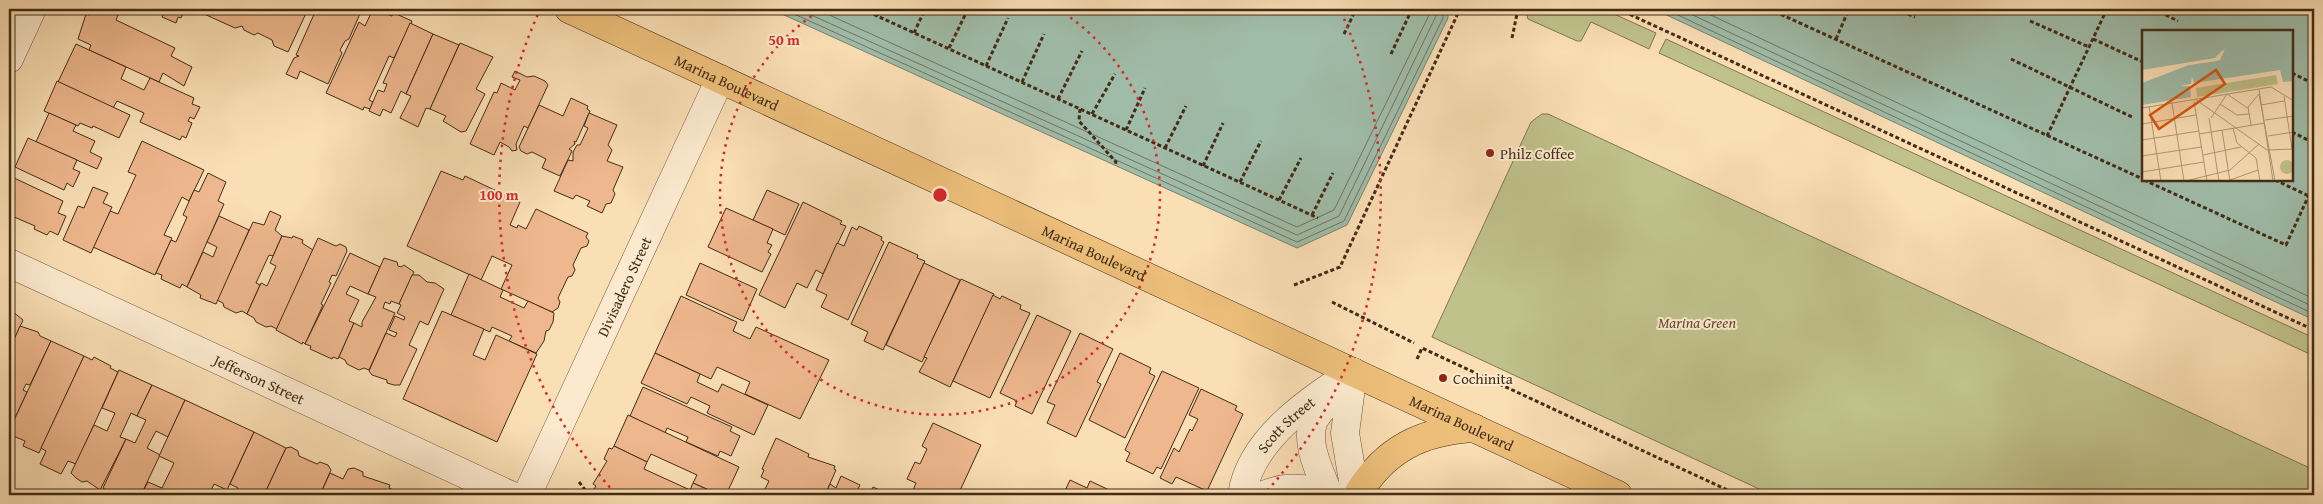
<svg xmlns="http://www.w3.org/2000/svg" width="2323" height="504" font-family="'Gentium Book Plus',serif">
	<rect width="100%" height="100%" fill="#fadeb4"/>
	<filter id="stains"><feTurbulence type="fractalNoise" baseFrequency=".004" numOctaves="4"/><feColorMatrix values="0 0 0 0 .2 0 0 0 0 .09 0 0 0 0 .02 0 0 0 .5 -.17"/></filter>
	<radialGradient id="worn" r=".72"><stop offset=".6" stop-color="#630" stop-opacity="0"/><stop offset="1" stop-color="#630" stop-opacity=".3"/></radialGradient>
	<!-- green -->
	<g fill="#c0c18b" stroke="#827650">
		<path d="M 1528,9 L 1603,9 L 1656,33 L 1649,49 L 1591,22 L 1581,41 L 1577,41 L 1528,19 L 1526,12 Z"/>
		<path d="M 1666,39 L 2314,338 L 2314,356 L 1659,53 Z"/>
		<path d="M 1542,114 L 1548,114 L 2314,470 L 2314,495 L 1772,495 L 1432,337 L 1531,122 Z"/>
	</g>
	<!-- water -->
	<g fill="#9fbca9" stroke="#7a826e" fill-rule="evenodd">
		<path d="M 771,9 L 1448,9 L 1448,18 L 1347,225 L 1297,248 Z"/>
		<path d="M 1654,9 L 2314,9 L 2314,320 ZM 2143,31 L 2292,31 L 2292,180 L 2143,180 Z"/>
	</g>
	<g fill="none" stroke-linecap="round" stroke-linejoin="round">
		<!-- shore -->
		<g stroke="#717460" stroke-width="1">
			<path d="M 783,9 L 1297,242 L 1344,221 L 1443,18 L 1443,9"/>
			<path d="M 798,9 L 1297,235 L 1339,216 L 1436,16 L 1436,9"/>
			<path d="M 816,9 L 1297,227 L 1334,210 L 1429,15 L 1429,9"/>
			<path d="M 1665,9 L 2314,314"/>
			<path d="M 1680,9 L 2314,307"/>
			<path d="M 1698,9 L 2314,299"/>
		</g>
	</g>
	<!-- building -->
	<g fill="#eeb78d" stroke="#432c16">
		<path d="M 91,9 L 104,9 L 118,15 L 116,20 L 175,48 L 171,56 L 192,67 L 184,86 L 163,73 L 159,82 L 89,50 L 91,45 L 78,39 L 86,14 L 89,15 Z"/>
		<path d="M 152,9 L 185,9 L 181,18 L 178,17 L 176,23 L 162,17 L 165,11 Z"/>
		<path d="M 193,9 L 308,9 L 288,52 L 274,46 L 272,40 L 258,33 L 254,35 L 244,30 L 242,26 L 235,28 Z"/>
		<path d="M 321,9 L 362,9 L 349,39 L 345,41 L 340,50 L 342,53 L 328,84 L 300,71 L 297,79 L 286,74 L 294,58 L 299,56 L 296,55 L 315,12 L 319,13 Z"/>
		<path d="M 373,9 L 392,16 L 394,13 L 412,21 L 394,58 L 389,56 L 369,100 L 373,102 L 370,109 L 364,107 L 363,110 L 326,93 L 359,22 L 365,26 Z"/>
		<path d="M 410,23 L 433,34 L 406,94 L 401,91 L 391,113 L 383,109 L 380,116 L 369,111 L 378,90 L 384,92 L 387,84 L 383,83 Z"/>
		<path d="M 433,34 L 459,45 L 430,109 L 426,108 L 418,127 L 400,118 L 411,96 L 406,94 Z"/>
		<path d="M 460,43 L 493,57 L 476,89 L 485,94 L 466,131 L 461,132 L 443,121 L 446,116 L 430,109 Z"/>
		<path d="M 76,44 L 126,67 L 121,79 L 144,90 L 150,78 L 194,98 L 192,104 L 200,107 L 194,119 L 190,117 L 188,121 L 192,123 L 186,138 L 182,136 L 180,140 L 140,122 L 144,113 L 117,101 L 113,108 L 58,82 Z"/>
		<path d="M 515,71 L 527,77 L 534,76 L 545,81 L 548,85 L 528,128 L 524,126 L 516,144 L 517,150 L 512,151 L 509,147 L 500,142 L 494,155 L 470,144 L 494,92 L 497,93 L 501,83 L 515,90 L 520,80 L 512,77 Z"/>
		<path d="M 57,81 L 130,115 L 119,138 L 93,126 L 92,128 L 80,123 L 78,126 L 44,111 Z"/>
		<path d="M 571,98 L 588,106 L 587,109 L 590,111 L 576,142 L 574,141 L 575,144 L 569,149 L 572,151 L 560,176 L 542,168 L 546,159 L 532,152 L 527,154 L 521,151 L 519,147 L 539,105 L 563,116 Z"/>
		<path d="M 49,113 L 76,125 L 73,131 L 95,141 L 90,152 L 102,158 L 97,169 L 36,142 Z"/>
		<path d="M 589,113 L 617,125 L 608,145 L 612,150 L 607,161 L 623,167 L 613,190 L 615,194 L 611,203 L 606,204 L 602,213 L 587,206 L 590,201 L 576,195 L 573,199 L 554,191 L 568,160 L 573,161 L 573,152 L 577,145 L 580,145 L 588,128 L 584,126 Z"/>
		<path d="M 28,138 L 77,160 L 73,169 L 80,172 L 73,187 L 67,183 L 64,190 L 15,167 Z"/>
		<path d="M 142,141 L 204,170 L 189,201 L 182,197 L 164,235 L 172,238 L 155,275 L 93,247 L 110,211 L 118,214 L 136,175 L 128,172 Z"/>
		<path d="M 441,171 L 463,180 L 465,176 L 520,202 L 510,225 L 517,228 L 518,225 L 526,229 L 536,209 L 588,233 L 586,237 L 589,241 L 587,246 L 581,248 L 573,265 L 575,270 L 572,276 L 568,277 L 558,298 L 560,302 L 558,308 L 552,312 L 501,289 L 512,265 L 492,256 L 481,280 L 407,246 Z"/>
		<path d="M 208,173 L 226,182 L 218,201 L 224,204 L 187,287 L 182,284 L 180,288 L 161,279 L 162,275 L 156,273 L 171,240 L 176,242 L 187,217 L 183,215 L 194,190 L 199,192 Z"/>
		<path d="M 12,177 L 63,201 L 58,213 L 66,216 L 58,235 L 50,231 L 47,235 L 34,229 L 35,226 L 12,216 L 11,218 L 9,217 L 9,184 Z"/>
		<path d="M 93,187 L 108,193 L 103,203 L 112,207 L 91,253 L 63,240 L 78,206 L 84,208 Z"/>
		<path d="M 767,190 L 799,204 L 785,235 L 753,220 Z"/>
		<path d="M 803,202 L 842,221 L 840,224 L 846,226 L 823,274 L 816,270 L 807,288 L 797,283 L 785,308 L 759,295 Z"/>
		<path d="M 726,208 L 773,229 L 767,243 L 772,245 L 768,252 L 771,254 L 762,272 L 708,247 Z"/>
		<path d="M 270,211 L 281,216 L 275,230 L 282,236 L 273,256 L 269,255 L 256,283 L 260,285 L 247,314 L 242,311 L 236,313 L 224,307 L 223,303 L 217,300 L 253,222 L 264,225 Z"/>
		<path d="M 219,216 L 249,230 L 216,304 L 200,298 L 201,295 L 187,287 L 203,252 L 213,257 L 217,247 L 207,242 Z"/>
		<path d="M 859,226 L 882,237 L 881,240 L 884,242 L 848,320 L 821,307 L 827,295 L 816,290 L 837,243 L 844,246 L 852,227 L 857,230 Z"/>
		<path d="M 282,236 L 292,238 L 293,236 L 303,240 L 302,243 L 313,250 L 277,329 L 271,326 L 266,327 L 256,322 L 254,318 L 247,314 L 261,283 L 267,286 L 276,266 L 270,263 Z"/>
		<path d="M 318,238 L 336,246 L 340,244 L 346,247 L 347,251 L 336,276 L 332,275 L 329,282 L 331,283 L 321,304 L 323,305 L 305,344 L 303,342 L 302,344 L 276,330 Z"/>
		<path d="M 889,242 L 918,255 L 917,258 L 925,261 L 883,350 L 864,341 L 868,332 L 851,324 Z"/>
		<path d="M 350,253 L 380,267 L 368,294 L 350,286 L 346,294 L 359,300 L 349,321 L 354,323 L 338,359 L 333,357 L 332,359 L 310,349 L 311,346 L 305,344 Z"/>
		<path d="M 384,258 L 397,262 L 398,266 L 401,267 L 404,265 L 414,272 L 399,304 L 391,301 L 390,304 L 385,302 L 383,308 L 395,313 L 369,370 L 364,368 L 359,370 L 347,364 L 345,360 L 339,357 L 354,323 L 362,327 L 362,322 L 376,297 L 368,294 Z"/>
		<path d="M 700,263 L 757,289 L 743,321 L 686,295 Z"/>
		<path d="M 924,263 L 960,280 L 922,362 L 886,345 Z"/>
		<path d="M 469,274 L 503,290 L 500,297 L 524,308 L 528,301 L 554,313 L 553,322 L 549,330 L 546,331 L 544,341 L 536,353 L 509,341 L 512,336 L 492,327 L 490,332 L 451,315 Z"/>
		<path d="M 412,275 L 419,275 L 427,282 L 435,283 L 444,289 L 428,325 L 420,321 L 409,345 L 417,349 L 400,385 L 394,385 L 387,383 L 387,380 L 372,375 L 369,371 L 386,333 L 395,337 L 397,333 L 389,330 L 395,316 L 404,320 L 405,317 L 397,313 L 401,305 L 399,304 Z"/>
		<path d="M 961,279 L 994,294 L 950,387 L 919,372 L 927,358 L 924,357 Z"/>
		<path d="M 993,295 L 1000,299 L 1002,296 L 1021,305 L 1020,309 L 1030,313 L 990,398 L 953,381 Z"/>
		<path d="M 681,296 L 737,322 L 733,331 L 750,339 L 756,327 L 829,360 L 800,419 L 745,394 L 750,382 L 717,367 L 711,379 L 655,353 Z"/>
		<path d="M 12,311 L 23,320 L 9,351 L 9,312 Z"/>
		<path d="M 442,311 L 484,329 L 473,355 L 485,360 L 496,335 L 537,354 L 497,442 L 403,399 Z"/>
		<path d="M 1037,315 L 1071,331 L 1032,414 L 1015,406 L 1017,401 L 1000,393 Z"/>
		<path d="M 20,326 L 38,332 L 40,336 L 51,341 L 30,385 L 26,384 L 23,390 L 27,392 L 9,431 L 9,351 Z"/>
		<path d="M 1080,333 L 1113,349 L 1097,382 L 1101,384 L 1076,437 L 1047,423 L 1055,405 L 1047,402 Z"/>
		<path d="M 51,341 L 84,356 L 39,453 L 23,446 L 25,441 L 9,434 L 9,431 Z"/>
		<path d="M 655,353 L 700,374 L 697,382 L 718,392 L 722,384 L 768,405 L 754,435 L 707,413 L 710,406 L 691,397 L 687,404 L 641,383 Z"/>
		<path d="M 1120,353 L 1151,368 L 1149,373 L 1155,376 L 1125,438 L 1089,420 Z"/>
		<path d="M 84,356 L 92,360 L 94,357 L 111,366 L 110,368 L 118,372 L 76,464 L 68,461 L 61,474 L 40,464 L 46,451 L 41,448 Z"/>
		<path d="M 119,370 L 152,385 L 137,416 L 131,413 L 120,437 L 126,439 L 100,490 L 87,481 L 82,482 L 76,478 L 71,473 L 94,425 L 107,431 L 115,413 L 102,408 Z"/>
		<path d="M 1162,371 L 1199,388 L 1161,469 L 1157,467 L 1153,474 L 1126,461 L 1130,453 L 1125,450 Z"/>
		<path d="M 152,385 L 185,400 L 168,437 L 156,431 L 147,448 L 160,455 L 141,495 L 113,495 L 103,488 L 126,439 L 135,443 L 146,420 L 137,416 Z"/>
		<path d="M 643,387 L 732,427 L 730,431 L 740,436 L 731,456 L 720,451 L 718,456 L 686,442 L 688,437 L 667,428 L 665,433 L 630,416 Z"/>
		<path d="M 1201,389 L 1237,406 L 1235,410 L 1243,414 L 1207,491 L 1176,477 L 1172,484 L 1160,478 L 1174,448 L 1179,452 L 1190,429 L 1192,431 L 1198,419 L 1189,415 Z"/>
		<path d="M 185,400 L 254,432 L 227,490 L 214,484 L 209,495 L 141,495 L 148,482 L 162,488 L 174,463 L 159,456 Z"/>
		<path d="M 628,415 L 739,467 L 726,495 L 720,495 L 693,483 L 697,475 L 651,454 L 647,462 L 614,446 Z"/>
		<path d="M 933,423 L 981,445 L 958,495 L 911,495 L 916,483 L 907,479 L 915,462 L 920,464 L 927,449 L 922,446 Z"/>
		<path d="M 254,432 L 286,448 L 264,495 L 235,495 L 238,488 L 230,484 Z"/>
		<path d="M 776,438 L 809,454 L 808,457 L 835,466 L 834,469 L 836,470 L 825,495 L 759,495 L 761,492 L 763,493 L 769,481 L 761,477 L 764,470 L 762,469 Z"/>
		<path d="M 614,446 L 647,462 L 644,469 L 690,490 L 693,483 L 720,495 L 595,495 L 598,490 L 594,489 L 596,486 L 593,484 L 607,461 L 604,459 L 609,448 L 612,449 Z"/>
		<path d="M 291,447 L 298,451 L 299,456 L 317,464 L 320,462 L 328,465 L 331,470 L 320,495 L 264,495 L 286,448 Z"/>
		<path d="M 354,468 L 363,472 L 363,476 L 390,485 L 389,488 L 402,494 L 405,492 L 412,495 L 320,495 L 330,473 L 343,479 L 348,469 Z"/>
		<path d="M 841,476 L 860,485 L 856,493 L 859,495 L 825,495 L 830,484 L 836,488 Z"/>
		<path d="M 1070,480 L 1087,488 L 1090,481 L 1120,495 L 1063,495 Z"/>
		<path d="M 873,487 L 891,495 L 869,495 Z"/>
	</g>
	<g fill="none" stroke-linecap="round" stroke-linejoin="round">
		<!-- minor casing -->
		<g stroke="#71583e" stroke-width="29">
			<g id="minor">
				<path d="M 9,59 L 32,9"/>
				<path id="s1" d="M 9,263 L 510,495"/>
				<path d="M 1353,372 L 1345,433 L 1353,481 L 1358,495"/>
				<path id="s2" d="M 527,495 L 720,79"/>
				<path id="s3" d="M 1242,495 C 1250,440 1309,400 1353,372"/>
				<path d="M 1264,495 C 1284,486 1308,487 1328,495"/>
				<path d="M 1329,495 C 1321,474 1304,443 1314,420 C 1319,411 1329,401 1336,393"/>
			</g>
		</g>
		<!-- major casing -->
		<g stroke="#432c16" stroke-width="29">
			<g id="major">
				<path id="s4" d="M 569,9 L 1618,495"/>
				<path d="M 1358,494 C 1385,449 1422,431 1474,428"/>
			</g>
		</g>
		<!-- path -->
		<g stroke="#432c16" stroke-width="3" stroke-dasharray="4 2.5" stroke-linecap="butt">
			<path d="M 862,9 L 1318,218"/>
			<path d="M 1618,9 L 2314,330"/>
			<path d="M 1769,9 L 2143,179"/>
			<path d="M 1896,9 L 1915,17"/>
			<path d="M 2154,9 L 2178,21"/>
			<path d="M 1299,11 L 1300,9"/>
			<path d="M 877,16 L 880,9"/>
			<path d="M 2312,20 L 2314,21"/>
			<path d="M 2030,21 L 2089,47"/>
			<path d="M 914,33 L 925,9"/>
			<path d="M 1344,34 L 1356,9"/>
			<path d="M 1512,38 L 1518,9"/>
			<path d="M 1836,39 L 1849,9"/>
			<path d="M 2093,39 L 2143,62"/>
			<path d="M 949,48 L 968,9"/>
			<path d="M 1391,54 L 1412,9"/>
			<path d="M 2011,59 L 2134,118"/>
			<path d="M 986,66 L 1008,18"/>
			<path d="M 2292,73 L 2314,84"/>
			<path d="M 1022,82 L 1044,34"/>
			<path d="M 1058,99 L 1082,51"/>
			<path d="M 1080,109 L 1079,121 L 1116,162 L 1115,165"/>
			<path d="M 1092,114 L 1115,74"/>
			<path d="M 1126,130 L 1145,88"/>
			<path d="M 2292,132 L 2314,143"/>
			<path d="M 2047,136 L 2107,9"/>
			<path d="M 1165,148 L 1186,106"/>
			<path d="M 1203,166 L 1223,123"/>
			<path d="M 2144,180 L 2286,245 L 2314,184"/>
			<path d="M 2275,180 L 2309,196"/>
			<path d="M 1240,182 L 1261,141"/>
			<path d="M 1279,200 L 1301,158"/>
			<path d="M 1312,215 L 1333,173"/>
			<path d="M 1294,285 L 1340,267 L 1460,9"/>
			<path d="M 1332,302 L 1414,343"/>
			<path d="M 1417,359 L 1422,348 L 1738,495"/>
			<path d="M 579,482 L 589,495"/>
		</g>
		<!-- minor -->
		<use href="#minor" stroke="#fceace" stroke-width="28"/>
		<!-- major -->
		<use href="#major" stroke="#edbf7a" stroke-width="28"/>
	</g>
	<!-- distance rings -->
	<g fill="none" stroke="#d62828" stroke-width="2.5" stroke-dasharray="2.5 5">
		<path d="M1058 9A220 220 0 1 1 822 9"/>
		<path d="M615 493A441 441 0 0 1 539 12M1341 12A441 441 0 0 1 1265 493"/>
	</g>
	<!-- markers -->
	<g fill="#8f2418" stroke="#fceace" stroke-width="2">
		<circle cx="1490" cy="153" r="5"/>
		<circle cx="1443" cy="378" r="5"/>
	</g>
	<g text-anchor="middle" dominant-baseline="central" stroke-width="4" stroke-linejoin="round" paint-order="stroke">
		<!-- street labels -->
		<g font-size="15" fill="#432c16" stroke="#fceace">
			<text stroke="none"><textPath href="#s4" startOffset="174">Marina Boulevard</textPath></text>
			<text stroke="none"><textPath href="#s4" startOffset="579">Marina Boulevard</textPath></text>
			<text stroke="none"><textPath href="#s2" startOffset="230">Divisadero Street</textPath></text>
			<text stroke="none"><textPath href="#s1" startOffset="276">Jefferson Street</textPath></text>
			<text stroke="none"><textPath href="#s4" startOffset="984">Marina Boulevard</textPath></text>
			<text stroke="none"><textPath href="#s3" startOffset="85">Scott Street</textPath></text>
		</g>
		<!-- poi labels -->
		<g font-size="15" fill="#432c16" stroke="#fceace" text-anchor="start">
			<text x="1500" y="153">Philz Coffee</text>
			<text x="1453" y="378">Cochinita</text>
		</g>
		<!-- park labels -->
		<g font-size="15" font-style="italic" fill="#5c4a2d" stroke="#fceace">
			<text x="1697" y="322">Marina Green</text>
		</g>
	</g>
	<!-- overview -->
	<g transform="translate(2142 30)">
		<rect width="151" height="151" fill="#fadeb4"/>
		<path d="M 134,45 L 136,54 L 55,67 L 54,58 ZM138 137a7 7 0 1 1 14 0a7 7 0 1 1-14 0Z" fill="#c0c18b"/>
		<path d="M 0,0 L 151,0 L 151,51 L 141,52 L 138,40 L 52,53 L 50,47 L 49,54 L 38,56 L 48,56 L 49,67 L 0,75 L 0,53 L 47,35 L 75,31 L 82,19 L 73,28 L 0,40 Z" fill="#9fbca9"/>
		<path d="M 83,19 L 78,30 L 33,37 L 73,28 Z" fill="#fadeb4"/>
		<path fill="none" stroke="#b19775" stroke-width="1" d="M 117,59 L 131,151M 117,64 L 133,151M 142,66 L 150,119M 53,69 L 125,120 L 152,119M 52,71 L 65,151M 30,73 L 42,151M 78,74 L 95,85 L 107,84M 119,75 L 142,71M 7,76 L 19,151M 0,78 L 129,57 L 152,71M 67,88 L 77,151M 69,88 L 85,64 L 107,79M 123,90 L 152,86M 0,94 L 54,85M 109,95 L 106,77 L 117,64M 91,98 L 95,113 L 114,128 L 118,151M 80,100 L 88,151M 57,104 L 123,93M 126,106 L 152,102M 0,110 L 57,101M 61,125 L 99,117M 0,126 L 59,117M 0,142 L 62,132M 88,150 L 116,140M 44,151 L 88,140 L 117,114"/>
		<path fill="#d8540d" fill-opacity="0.15" stroke="#d8540d" stroke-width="2.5" d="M 74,40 L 83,54 L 17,99 L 8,85 Z"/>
		<rect width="151" height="151" fill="none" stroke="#432c16" stroke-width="2.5"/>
	</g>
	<circle cx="940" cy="195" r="8" fill="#d62828" stroke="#fceace" stroke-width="2.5"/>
	<g font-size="15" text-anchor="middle" font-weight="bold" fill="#d62828" stroke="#fceace" stroke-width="4" stroke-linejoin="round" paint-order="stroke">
		<text x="784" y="45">50 m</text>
		<text x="499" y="200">100 m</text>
	</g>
	<!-- margin -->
	<rect width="2323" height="504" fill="none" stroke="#fadeb4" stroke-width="30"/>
	<rect x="10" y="10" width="2303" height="484" fill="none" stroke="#432c16" stroke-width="2.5"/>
	<rect x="15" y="15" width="2293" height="474" fill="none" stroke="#432c16"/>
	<rect width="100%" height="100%" filter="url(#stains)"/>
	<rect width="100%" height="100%" fill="url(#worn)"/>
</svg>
